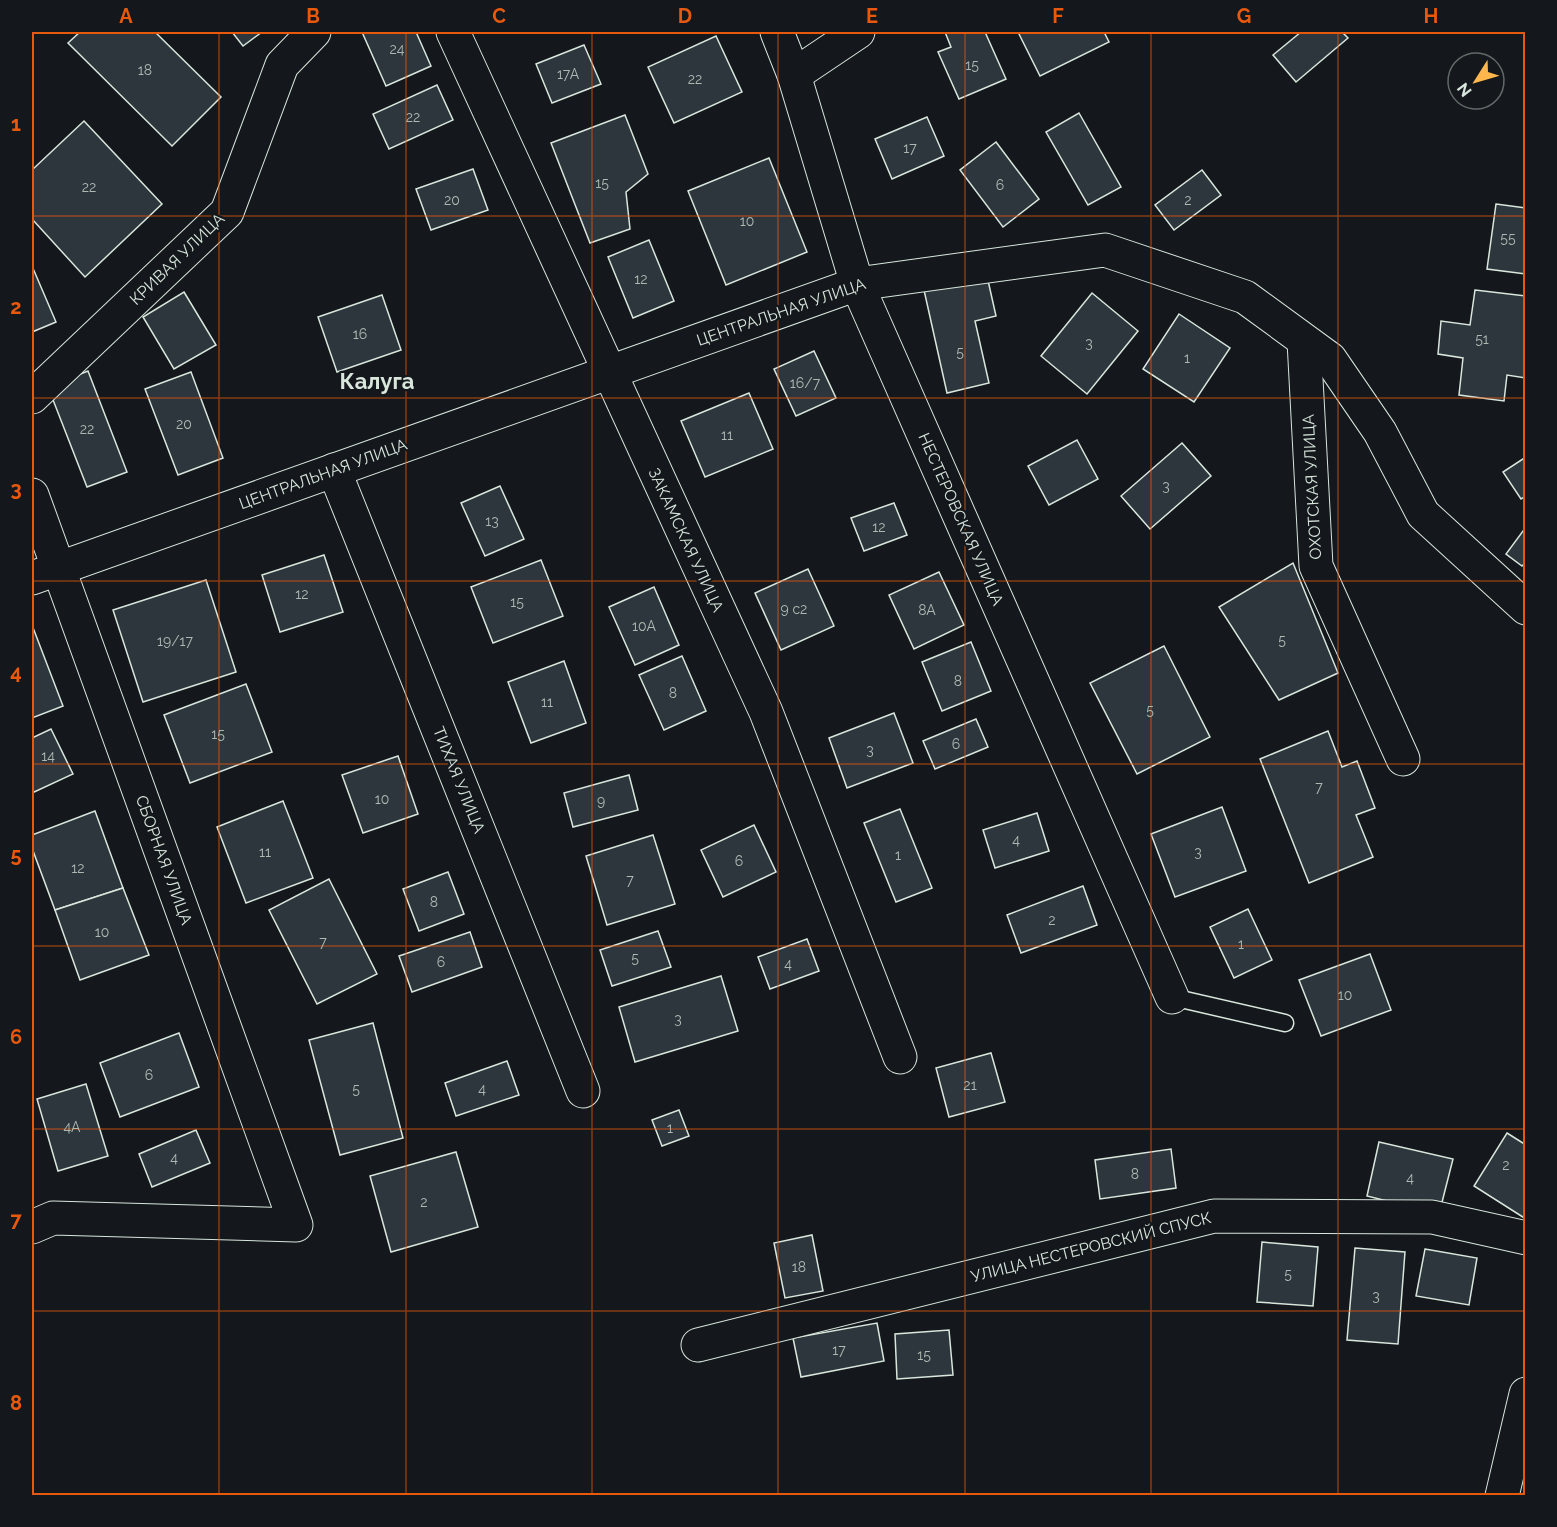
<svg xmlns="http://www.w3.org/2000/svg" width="1557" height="1527" font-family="Raleway,sans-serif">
	<rect width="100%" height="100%" fill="#14181c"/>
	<!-- building -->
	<g fill="#2c363c" stroke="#d8e6dc" stroke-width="1.5">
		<path d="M 80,32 L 155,32 L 221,97 L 172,146 L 68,43 Z"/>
		<path d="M 232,32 L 262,32 L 243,46 Z"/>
		<path d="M 362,32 L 416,32 L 431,66 L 386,86 Z"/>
		<path d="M 945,32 L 985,32 L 1006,79 L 959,99 L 938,52 L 951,47 Z"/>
		<path d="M 1018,32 L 1104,32 L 1109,42 L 1040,76 Z"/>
		<path d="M 1301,32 L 1342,32 L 1348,38 L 1296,82 L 1273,55 Z"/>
		<path d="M 716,36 L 742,92 L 674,123 L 648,67 Z"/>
		<path d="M 584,45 L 601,84 L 552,103 L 536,64 Z"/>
		<path d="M 437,85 L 453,120 L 389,149 L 373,114 Z"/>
		<path d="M 1079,113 L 1121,187 L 1088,205 L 1046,132 Z"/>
		<path d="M 625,115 L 648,174 L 626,192 L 630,229 L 590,243 L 551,143 Z"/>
		<path d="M 927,117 L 944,156 L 892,179 L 875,139 Z"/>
		<path d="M 84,121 L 162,204 L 85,277 L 32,219 L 32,170 Z"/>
		<path d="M 996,142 L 1039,199 L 1003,227 L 960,170 Z"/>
		<path d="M 769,158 L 807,252 L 726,285 L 688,191 Z"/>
		<path d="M 473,169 L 488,210 L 431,230 L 416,189 Z"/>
		<path d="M 1202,170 L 1221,195 L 1174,230 L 1155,205 Z"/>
		<path d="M 1496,204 L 1526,208 L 1526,274 L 1487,269 Z"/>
		<path d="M 649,240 L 674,301 L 633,318 L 608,257 Z"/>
		<path d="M 32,266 L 56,322 L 32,332 Z"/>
		<path d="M 987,276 L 996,316 L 975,321 L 989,383 L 947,393 L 924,290 Z"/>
		<path d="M 1475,290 L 1526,296 L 1526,378 L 1507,375 L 1504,401 L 1459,395 L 1463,358 L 1438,354 L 1441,321 L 1470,325 Z"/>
		<path d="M 184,292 L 216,345 L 174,369 L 143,317 Z"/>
		<path d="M 1092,293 L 1138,331 L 1087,394 L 1041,356 Z"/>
		<path d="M 382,295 L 401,350 L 337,372 L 318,317 Z"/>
		<path d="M 1179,314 L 1230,348 L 1194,402 L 1143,369 Z"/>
		<path d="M 814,351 L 836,398 L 796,416 L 774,369 Z"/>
		<path d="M 88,371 L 127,472 L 87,487 L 48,387 Z"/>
		<path d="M 191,372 L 223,458 L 178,475 L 145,389 Z"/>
		<path d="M 749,393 L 773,449 L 705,477 L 681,421 Z"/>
		<path d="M 1077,440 L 1098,479 L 1049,505 L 1028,466 Z"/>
		<path d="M 1182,443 L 1211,476 L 1150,529 L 1121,496 Z"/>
		<path d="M 1526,457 L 1526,496 L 1521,499 L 1503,472 Z"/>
		<path d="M 500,486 L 524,539 L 485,556 L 461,503 Z"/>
		<path d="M 894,503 L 907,535 L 864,551 L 851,518 Z"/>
		<path d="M 1526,527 L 1526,562 L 1522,566 L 1506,554 Z"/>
		<path d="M 324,555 L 343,612 L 280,632 L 262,575 Z"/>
		<path d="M 541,560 L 563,616 L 493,643 L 471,587 Z"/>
		<path d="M 1293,563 L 1338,673 L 1279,700 L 1219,607 Z"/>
		<path d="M 808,569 L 834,626 L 781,650 L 755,593 Z"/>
		<path d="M 939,572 L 964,625 L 914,649 L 889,595 Z"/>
		<path d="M 206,580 L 236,672 L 143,702 L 113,610 Z"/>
		<path d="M 654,587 L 679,645 L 635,665 L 609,607 Z"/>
		<path d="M 32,625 L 63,706 L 32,718 Z"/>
		<path d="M 971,642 L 991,691 L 942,711 L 922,662 Z"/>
		<path d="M 1164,646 L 1210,737 L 1137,774 L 1090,683 Z"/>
		<path d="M 682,656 L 706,711 L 664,730 L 639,675 Z"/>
		<path d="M 564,661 L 586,723 L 531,743 L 508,682 Z"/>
		<path d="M 246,684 L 272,752 L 190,783 L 164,715 Z"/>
		<path d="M 894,713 L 913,763 L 847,788 L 829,738 Z"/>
		<path d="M 976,719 L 988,747 L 935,769 L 923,741 Z"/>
		<path d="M 51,729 L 73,774 L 32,793 L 32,738 Z"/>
		<path d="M 1328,731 L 1342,767 L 1357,761 L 1375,808 L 1356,815 L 1373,857 L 1309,883 L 1260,759 Z"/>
		<path d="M 398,756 L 418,814 L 363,833 L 342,775 Z"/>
		<path d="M 629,775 L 638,810 L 573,827 L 564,793 Z"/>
		<path d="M 283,801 L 313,878 L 246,903 L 217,827 Z"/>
		<path d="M 1222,807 L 1246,871 L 1175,897 L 1151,834 Z"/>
		<path d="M 900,809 L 932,888 L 896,902 L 864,823 Z"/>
		<path d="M 95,811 L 123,888 L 55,910 L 32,848 L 32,835 Z"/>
		<path d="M 1037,813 L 1049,851 L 995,868 L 983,830 Z"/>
		<path d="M 754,825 L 776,872 L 723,897 L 701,850 Z"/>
		<path d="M 653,835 L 675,904 L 607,925 L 586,856 Z"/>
		<path d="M 448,872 L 464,914 L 419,931 L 403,889 Z"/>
		<path d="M 329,879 L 377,974 L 317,1004 L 269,910 Z"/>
		<path d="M 1083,886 L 1097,925 L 1021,953 L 1007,915 Z"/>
		<path d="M 123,888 L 149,955 L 80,980 L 55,910 Z"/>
		<path d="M 1248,909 L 1272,960 L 1234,978 L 1210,927 Z"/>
		<path d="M 658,931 L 671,967 L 612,986 L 600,950 Z"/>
		<path d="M 470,932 L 482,967 L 412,992 L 399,956 Z"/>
		<path d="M 807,939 L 819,971 L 770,989 L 758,957 Z"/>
		<path d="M 1370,954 L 1391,1010 L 1321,1036 L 1299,980 Z"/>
		<path d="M 721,976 L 738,1031 L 635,1062 L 619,1007 Z"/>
		<path d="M 373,1023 L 403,1138 L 340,1155 L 309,1040 Z"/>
		<path d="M 179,1033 L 199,1087 L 120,1117 L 100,1063 Z"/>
		<path d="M 991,1053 L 1005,1102 L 949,1117 L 936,1068 Z"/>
		<path d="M 507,1061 L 519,1095 L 456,1116 L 445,1083 Z"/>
		<path d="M 86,1084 L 108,1156 L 58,1171 L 37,1099 Z"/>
		<path d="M 679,1110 L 689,1136 L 662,1146 L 652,1120 Z"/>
		<path d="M 196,1130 L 210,1163 L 152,1187 L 139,1154 Z"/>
		<path d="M 1507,1133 L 1526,1145 L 1526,1219 L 1474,1186 Z"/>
		<path d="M 1379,1142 L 1453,1159 L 1439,1214 L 1367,1196 Z"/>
		<path d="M 1171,1149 L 1176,1188 L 1100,1199 L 1095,1160 Z"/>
		<path d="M 456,1152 L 478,1227 L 391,1252 L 370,1176 Z"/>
		<path d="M 812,1235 L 823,1291 L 785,1298 L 774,1243 Z"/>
		<path d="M 1262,1242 L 1318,1247 L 1313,1306 L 1257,1302 Z"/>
		<path d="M 1355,1248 L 1405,1252 L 1398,1344 L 1347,1340 Z"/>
		<path d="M 1425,1249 L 1477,1258 L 1469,1305 L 1416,1296 Z"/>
		<path d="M 877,1323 L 884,1361 L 801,1377 L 793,1338 Z"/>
		<path d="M 949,1330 L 953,1375 L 897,1379 L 895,1334 Z"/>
	</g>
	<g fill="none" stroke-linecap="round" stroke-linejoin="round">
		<!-- lane casing -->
		<g stroke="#d8e6dc" stroke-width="19">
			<path id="lane" d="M 1172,997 L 1285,1023"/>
		</g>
		<!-- street casing -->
		<g stroke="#d8e6dc" stroke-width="35">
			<g id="street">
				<path d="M 453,32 L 766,712 L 900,1057"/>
				<path d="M 777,32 L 794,75 L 857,284 L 1172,997"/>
				<path d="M 794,75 L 858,32"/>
				<path d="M 1304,341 L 1316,566 L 1403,759"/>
				<path d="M 32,397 L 227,212 L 282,65 L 314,32"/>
				<path d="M 334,470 L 583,1091"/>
				<path d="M 32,495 L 296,1225 L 53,1218 L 32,1227"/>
				<path d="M 32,578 L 857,284 L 1105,250 L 1245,297 L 1330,359 L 1380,432 L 1423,514 L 1526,608"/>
				<path d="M 698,1345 L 1214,1216 L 1432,1217 L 1526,1238"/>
				<path d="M 1502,1496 L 1526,1394"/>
			</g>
		</g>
		<!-- lane -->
		<use href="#lane" stroke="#14181c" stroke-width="16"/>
		<!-- street -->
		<use href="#street" stroke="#14181c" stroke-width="33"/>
	</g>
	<!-- grid -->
	<path fill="none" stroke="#e8590c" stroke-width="1.5" stroke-opacity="0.55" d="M 219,32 L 219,1496M 406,32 L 406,1496M 592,32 L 592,1496M 778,32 L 778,1496M 965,32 L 965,1496M 1151,32 L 1151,1496M 1338,32 L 1338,1496M 32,216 L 1526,216M 32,398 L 1526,398M 32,581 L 1526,581M 32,764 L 1526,764M 32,946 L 1526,946M 32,1129 L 1526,1129M 32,1311 L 1526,1311"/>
	<g text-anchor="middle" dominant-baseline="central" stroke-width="4.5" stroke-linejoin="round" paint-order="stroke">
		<!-- number labels -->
		<g font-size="14" fill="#adbab4">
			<text x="397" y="49">24</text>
			<text x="972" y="65">15</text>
			<text x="145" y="70">18</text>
			<text x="568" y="74">17А</text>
			<text x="695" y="79">22</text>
			<text x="413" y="117">22</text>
			<text x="910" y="148">17</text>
			<text x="602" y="183">15</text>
			<text x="1000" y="185">6</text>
			<text x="89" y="187">22</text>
			<text x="452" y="200">20</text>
			<text x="1188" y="200">2</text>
			<text x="747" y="221">10</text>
			<text x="1508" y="238">55</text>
			<text x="641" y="279">12</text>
			<text x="360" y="334">16</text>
			<text x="1482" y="339">51</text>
			<text x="1089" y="343">3</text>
			<text x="960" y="352">5</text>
			<text x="1187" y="358">1</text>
			<text x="805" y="383">16/7</text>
			<text x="184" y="424">20</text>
			<text x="87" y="429">22</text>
			<text x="727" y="435">11</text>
			<text x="1166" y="486">3</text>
			<text x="492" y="521">13</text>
			<text x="879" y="527">12</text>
			<text x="302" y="594">12</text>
			<text x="517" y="602">15</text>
			<text x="794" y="609">9 с2</text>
			<text x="927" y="610">8А</text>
			<text x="644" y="626">10А</text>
			<text x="1282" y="640">5</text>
			<text x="175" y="641">19/17</text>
			<text x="958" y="681">8</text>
			<text x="673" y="693">8</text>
			<text x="547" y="702">11</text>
			<text x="1150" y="710">5</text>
			<text x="218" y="734">15</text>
			<text x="956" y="744">6</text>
			<text x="870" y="750">3</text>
			<text x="48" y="756">14</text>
			<text x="1319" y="787">7</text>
			<text x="382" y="799">10</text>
			<text x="601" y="801">9</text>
			<text x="1016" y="840">4</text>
			<text x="265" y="852">11</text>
			<text x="1198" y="852">3</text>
			<text x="898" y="855">1</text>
			<text x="739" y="861">6</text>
			<text x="78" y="868">12</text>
			<text x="630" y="880">7</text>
			<text x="434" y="902">8</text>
			<text x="1052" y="920">2</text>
			<text x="102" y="932">10</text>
			<text x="323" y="942">7</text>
			<text x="1241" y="944">1</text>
			<text x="635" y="958">5</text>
			<text x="441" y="962">6</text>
			<text x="788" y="964">4</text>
			<text x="1345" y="995">10</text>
			<text x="678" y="1019">3</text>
			<text x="149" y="1075">6</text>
			<text x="970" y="1085">21</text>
			<text x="356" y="1089">5</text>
			<text x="482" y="1089">4</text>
			<text x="72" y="1127">4А</text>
			<text x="670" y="1128">1</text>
			<text x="174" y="1158">4</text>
			<text x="1506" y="1165">2</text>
			<text x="1135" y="1174">8</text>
			<text x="1410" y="1178">4</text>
			<text x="424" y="1202">2</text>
			<text x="799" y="1267">18</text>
			<text x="1288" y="1274">5</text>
			<text x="1376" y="1296">3</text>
			<text x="839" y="1350">17</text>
			<text x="924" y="1355">15</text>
		</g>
		<!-- street labels -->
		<g font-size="16" fill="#d8e6dc" stroke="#14181c">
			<text transform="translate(177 259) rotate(-44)">КРИВАЯ УЛИЦА</text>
			<text transform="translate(781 312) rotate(-19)">ЦЕНТРАЛЬНАЯ УЛИЦА</text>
			<text transform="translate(323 474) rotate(-20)">ЦЕНТРАЛЬНАЯ УЛИЦА</text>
			<text transform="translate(1312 487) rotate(-93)">ОХОТСКАЯ УЛИЦА</text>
			<text transform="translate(961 519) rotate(66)">НЕСТЕРОВСКАЯ УЛИЦА</text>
			<text transform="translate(686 540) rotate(65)">ЗАКАМСКАЯ УЛИЦА</text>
			<text transform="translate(459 780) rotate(68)">ТИХАЯ УЛИЦА</text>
			<text transform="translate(164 860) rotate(70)">СБОРНАЯ УЛИЦА</text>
			<text transform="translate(1091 1247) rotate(-14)">УЛИЦА НЕСТЕРОВСКИЙ СПУСК</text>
		</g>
		<!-- district labels -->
		<g font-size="22" font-weight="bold" fill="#d8e6dc" stroke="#14181c">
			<text x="377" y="381">Калуга</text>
		</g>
	</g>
	<!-- border -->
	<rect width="1557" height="1527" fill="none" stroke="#14181c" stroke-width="66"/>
	<!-- north arrow -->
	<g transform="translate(1476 81) rotate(233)"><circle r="28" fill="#14181c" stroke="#626a69" stroke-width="1.5"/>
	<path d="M0-4.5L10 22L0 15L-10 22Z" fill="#ffb74d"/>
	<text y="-9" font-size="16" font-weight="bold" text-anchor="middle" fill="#d8e6dc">N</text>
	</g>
	<rect x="33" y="33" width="1491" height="1461" fill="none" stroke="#e8590c" stroke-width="2"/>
	<g font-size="20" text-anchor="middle" font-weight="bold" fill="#e8590c">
		<text x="126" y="23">A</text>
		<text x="313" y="23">B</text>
		<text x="499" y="23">C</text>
		<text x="685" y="23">D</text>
		<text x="872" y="23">E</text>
		<text x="1058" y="23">F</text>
		<text x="1244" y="23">G</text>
		<text x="1431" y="23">H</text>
		<text x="16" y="131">1</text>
		<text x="16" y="314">2</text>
		<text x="16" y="496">3</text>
		<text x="16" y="679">4</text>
		<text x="16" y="862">5</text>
		<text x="16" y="1044">6</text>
		<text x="16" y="1227">7</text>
		<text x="16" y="1410">8</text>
	</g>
</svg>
